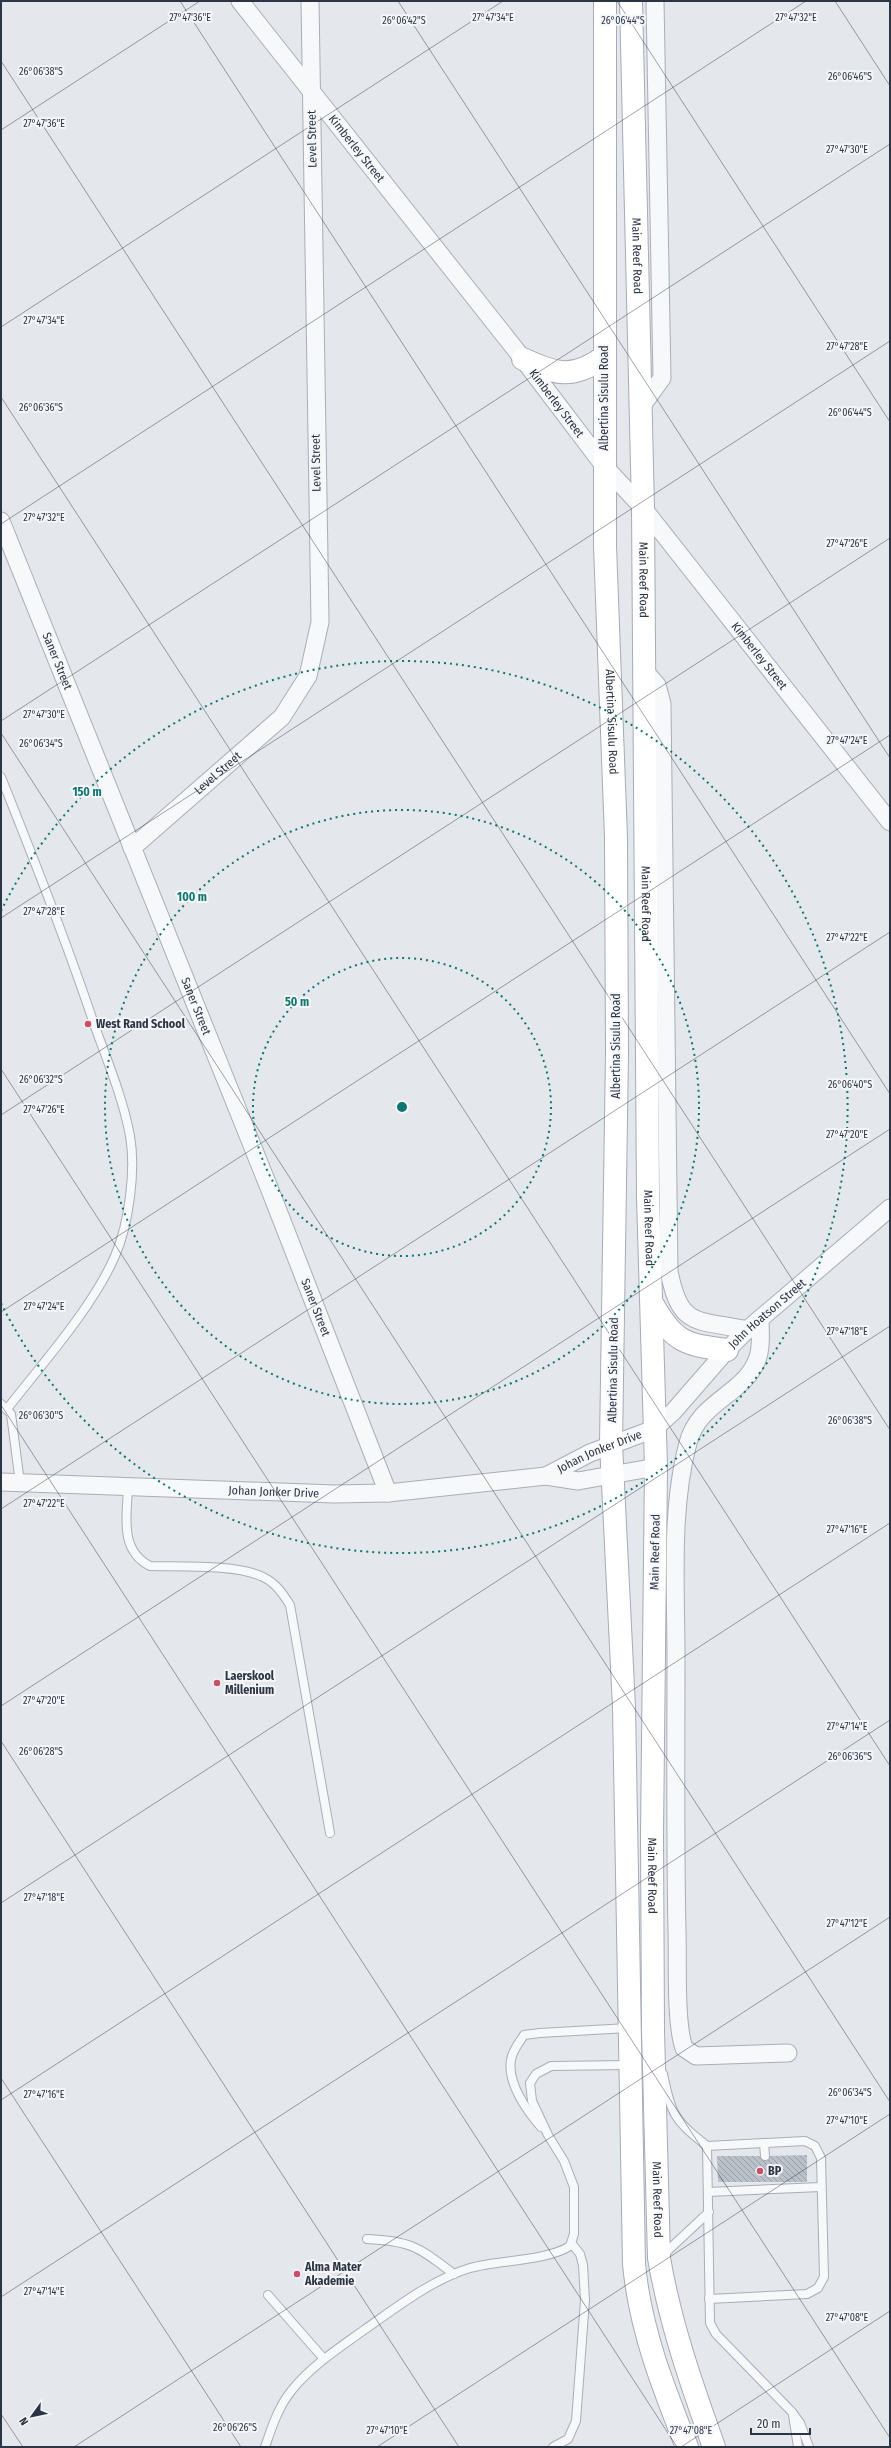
<svg xmlns="http://www.w3.org/2000/svg" width="891" height="2448" font-family="'Fira Sans Condensed',sans-serif">
	<defs>
		<pattern id="building-back-hatch" width="6" height="6" patternUnits="userSpaceOnUse"><rect width="6" height="6" fill="#bbc1c9"/><path d="M-1 5l2 2M0 0l6 6M5-1l2 2" fill="none" stroke="#989ea5"/></pattern>
	</defs>
	<rect width="100%" height="100%" fill="#e4e7ec"/>
	<!-- building -->
	<path fill="url(#building-back-hatch)" d="M 807,2155 L 807,2182 L 718,2182 L 717,2156 L 759,2156 L 765,2161 L 770,2156 Z"/>
	<g fill="none" stroke-linecap="round" stroke-linejoin="round">
		<!-- service casing -->
		<g stroke="#a9aeb6" stroke-width="10">
			<g id="service">
				<path d="M 1,777 C 34,859 66,940 94,1024 C 107,1060 123,1098 130,1136 C 136,1170 129,1224 115,1256 C 93,1307 42,1364 7,1409"/>
				<path d="M 1,1404 L 11,1414 L 20,1483"/>
				<path d="M 128,1487 C 127,1516 119,1550 150,1566 C 181,1567 236,1564 263,1577 C 276,1583 283,1594 290,1605 L 330,1833"/>
				<path d="M 663,2074 C 672,2115 673,2119 707,2146 L 805,2141 L 815,2146 L 821,2158 L 824,2277 L 818,2288 L 807,2294 L 709,2299"/>
				<path d="M 541,2127 C 527,2111 507,2083 511,2060 C 512,2051 519,2043 524,2035 L 540,2033 L 628,2028"/>
				<path d="M 764,2143 L 765,2156"/>
				<path d="M 707,2146 L 710,2323 L 716,2334 L 792,2412 L 800,2423 L 809,2447"/>
				<path d="M 708,2192 L 821,2187"/>
				<path d="M 367,2239 C 413,2241 419,2248 454,2274"/>
				<path d="M 663,2255 L 709,2212"/>
				<path d="M 268,2295 L 324,2359"/>
				<path d="M 793,2415 L 798,2447"/>
				<path d="M 265,2447 C 272,2427 278,2407 292,2390 C 311,2366 339,2348 364,2330 C 397,2307 431,2280 470,2268 C 498,2260 547,2261 570,2246 L 574,2234 L 574,2187 L 564,2161 L 548,2135 L 532,2101 L 530,2083 L 536,2074 L 551,2066 L 629,2065"/>
				<path d="M 553,2447 L 568,2439 L 576,2421 L 585,2300 L 583,2265 L 580,2254 L 572,2244"/>
			</g>
		</g>
		<!-- minor casing -->
		<g stroke="#a9aeb6" stroke-width="19">
			<g id="minor">
				<path id="s1" d="M 240,1 L 523,359 L 605,467 L 643,508 L 890,822"/>
				<path d="M 639,410 L 662,378 L 655,1"/>
				<path id="s2" d="M 1,521 L 268,1185 L 388,1493"/>
				<path d="M 643,669 L 657,685 L 662,704 L 669,1271 C 680,1329 697,1319 747,1330"/>
				<path id="s3" d="M 132,848 L 282,717 L 308,676 L 320,622 L 310,1"/>
				<path d="M 760,1319 C 760,1331 762,1345 758,1357 C 747,1394 699,1400 688,1443 C 670,1510 676,1587 676,1656 C 676,1747 675,1839 677,1930 C 678,1959 675,2023 684,2048 L 696,2056 L 788,2053"/>
				<path id="s4" d="M 546,1476 L 590,1453 L 654,1429 L 673,1412 L 727,1350 L 747,1330 L 890,1208"/>
				<path id="s5" d="M 1,1482 L 334,1494 L 388,1493 L 546,1476 L 578,1481 L 656,1467"/>
			</g>
		</g>
		<!-- primary casing -->
		<g stroke="#a4acb7" stroke-width="24">
			<g id="primary">
				<path id="s6" d="M 605,1 L 605,546 L 616,838 L 617,1053 L 611,1444 L 624,1707 L 634,2264 C 640,2329 663,2387 687,2447"/>
				<path id="s7" d="M 631,1 L 643,508 L 648,1197 L 656,1467 L 652,1835 L 653,2030 L 659,2258 C 670,2323 692,2386 714,2447"/>
				<path d="M 523,359 C 557,375 573,379 604,357"/>
				<path d="M 653,1305 C 674,1342 685,1345 727,1350"/>
			</g>
		</g>
		<!-- service -->
		<use href="#service" stroke="#f7f8fa" stroke-width="8"/>
		<!-- minor -->
		<use href="#minor" stroke="#f7f8fa" stroke-width="17"/>
		<!-- primary -->
		<use href="#primary" stroke="#fff" stroke-width="22"/>
	</g>
	<!-- ticks -->
	<path fill="none" stroke="#2c3544" stroke-width="1" stroke-opacity="0.45" d="M 180,1 L 890,1094M 398,1 L 890,758M 617,1 L 890,422M 835,1 L 890,86M 1,61 L 890,1430M 1,130 L 200,1M 1,327 L 503,1M 1,397 L 890,1766M 1,524 L 806,1M 1,721 L 890,144M 1,733 L 890,2102M 1,918 L 890,341M 1,1069 L 890,2438M 1,1115 L 890,538M 1,1312 L 890,735M 1,1405 L 677,2447M 1,1509 L 890,932M 1,1706 L 890,1129M 1,1741 L 459,2447M 1,1903 L 890,1326M 1,2078 L 241,2447M 1,2100 L 890,1523M 1,2297 L 890,1720M 1,2414 L 23,2447M 74,2447 L 890,1917M 377,2447 L 890,2114M 681,2447 L 890,2311"/>
	<!-- distance rings -->
	<g fill="none" stroke="#0f766e" stroke-width="2" stroke-dasharray="2 4">
		<circle cx="402" cy="1107" r="149"/>
		<circle cx="402" cy="1107" r="297"/>
		<path d="M1 911A446 446 0 1 1 1 1303"/>
	</g>
	<!-- markers -->
	<g fill="#cb4e64" stroke="#f4f6f9" stroke-width="1.5">
		<circle cx="88" cy="1024" r="4"/>
		<circle cx="217" cy="1683" r="4"/>
		<circle cx="760" cy="2171" r="4"/>
		<circle cx="297" cy="2274" r="4"/>
	</g>
	<g text-anchor="middle" dominant-baseline="central" stroke-width="4" stroke-linejoin="round" paint-order="stroke">
		<!-- street labels -->
		<g font-size="12" fill="#2c3544" stroke="#f4f6f9">
			<text transform="translate(312 139) rotate(-91)">Level Street</text>
			<text stroke="none"><textPath href="#s1" startOffset="188">Kimberley Street</textPath></text>
			<text stroke="none"><textPath href="#s7" startOffset="255">Main Reef Road</textPath></text>
			<text transform="translate(604 398) rotate(-90)">Albertina Sisulu Road</text>
			<text stroke="none"><textPath href="#s1" startOffset="512">Kimberley Street</textPath></text>
			<text transform="translate(316 463) rotate(-91)">Level Street</text>
			<text stroke="none"><textPath href="#s7" startOffset="579">Main Reef Road</textPath></text>
			<text stroke="none"><textPath href="#s1" startOffset="836">Kimberley Street</textPath></text>
			<text stroke="none"><textPath href="#s2" startOffset="151">Saner Street</textPath></text>
			<text stroke="none"><textPath href="#s6" startOffset="721">Albertina Sisulu Road</textPath></text>
			<text stroke="none"><textPath href="#s3" startOffset="114">Level Street</textPath></text>
			<text stroke="none"><textPath href="#s7" startOffset="903">Main Reef Road</textPath></text>
			<text stroke="none"><textPath href="#s2" startOffset="523">Saner Street</textPath></text>
			<text transform="translate(616 1046) rotate(-90)">Albertina Sisulu Road</text>
			<text stroke="none"><textPath href="#s7" startOffset="1227">Main Reef Road</textPath></text>
			<text stroke="none"><textPath href="#s2" startOffset="847">Saner Street</textPath></text>
			<text stroke="none"><textPath href="#s4" startOffset="280">John Hoatson Street</textPath></text>
			<text transform="translate(613 1370) rotate(-89)">Albertina Sisulu Road</text>
			<text stroke="none"><textPath href="#s4" startOffset="59">Johan Jonker Drive</textPath></text>
			<text stroke="none"><textPath href="#s5" startOffset="273">Johan Jonker Drive</textPath></text>
			<text transform="translate(655 1552) rotate(-89)">Main Reef Road</text>
			<text stroke="none"><textPath href="#s7" startOffset="1875">Main Reef Road</textPath></text>
			<text stroke="none"><textPath href="#s7" startOffset="2199">Main Reef Road</textPath></text>
		</g>
		<!-- poi labels -->
		<g font-size="12" font-weight="bold" fill="#2c3544" stroke="#f4f6f9" text-anchor="start">
			<text x="96" y="1024">West Rand School</text>
			<text x="225" y="1676">Laerskool<tspan x="225" dy="14">Millenium</tspan></text>
			<text x="768" y="2171">BP</text>
			<text x="305" y="2267">Alma Mater<tspan x="305" dy="14">Akademie</tspan></text>
		</g>
	</g>
	<g font-size="10" text-anchor="middle" fill="#2c3544" stroke="#f4f6f9" stroke-width="4" stroke-linejoin="round" paint-order="stroke">
		<text x="190" y="21">27°47'36"E</text>
		<text x="493" y="21">27°47'34"E</text>
		<text x="796" y="21">27°47'32"E</text>
		<text x="404" y="24">26°06'42"S</text>
		<text x="623" y="24">26°06'44"S</text>
		<text x="41" y="75">26°06'38"S</text>
		<text x="850" y="80">26°06'46"S</text>
		<text x="44" y="127">27°47'36"E</text>
		<text x="847" y="153">27°47'30"E</text>
		<text x="44" y="324">27°47'34"E</text>
		<text x="847" y="350">27°47'28"E</text>
		<text x="41" y="411">26°06'36"S</text>
		<text x="850" y="416">26°06'44"S</text>
		<text x="44" y="521">27°47'32"E</text>
		<text x="847" y="547">27°47'26"E</text>
		<text x="44" y="718">27°47'30"E</text>
		<text x="847" y="744">27°47'24"E</text>
		<text x="41" y="747">26°06'34"S</text>
		<text x="44" y="915">27°47'28"E</text>
		<text x="847" y="941">27°47'22"E</text>
		<text x="41" y="1083">26°06'32"S</text>
		<text x="850" y="1088">26°06'40"S</text>
		<text x="44" y="1113">27°47'26"E</text>
		<text x="847" y="1138">27°47'20"E</text>
		<text x="44" y="1310">27°47'24"E</text>
		<text x="847" y="1335">27°47'18"E</text>
		<text x="41" y="1419">26°06'30"S</text>
		<text x="850" y="1424">26°06'38"S</text>
		<text x="44" y="1507">27°47'22"E</text>
		<text x="847" y="1533">27°47'16"E</text>
		<text x="44" y="1704">27°47'20"E</text>
		<text x="847" y="1730">27°47'14"E</text>
		<text x="41" y="1755">26°06'28"S</text>
		<text x="850" y="1760">26°06'36"S</text>
		<text x="44" y="1901">27°47'18"E</text>
		<text x="847" y="1927">27°47'12"E</text>
		<text x="850" y="2096">26°06'34"S</text>
		<text x="44" y="2098">27°47'16"E</text>
		<text x="847" y="2124">27°47'10"E</text>
		<text x="44" y="2295">27°47'14"E</text>
		<text x="847" y="2321">27°47'08"E</text>
		<text x="235" y="2431">26°06'26"S</text>
		<text x="387" y="2434">27°47'10"E</text>
		<text x="691" y="2434">27°47'08"E</text>
	</g>
	<circle cx="402" cy="1107" r="6" fill="#0f766e" stroke="#f4f6f9" stroke-width="2"/>
	<g font-size="12" text-anchor="middle" font-weight="bold" fill="#0f766e" stroke="#f4f6f9" stroke-width="4" stroke-linejoin="round" paint-order="stroke">
		<text x="87" y="796">150 m</text>
		<text x="192" y="901">100 m</text>
		<text x="297" y="1006">50 m</text>
	</g>
	<!-- border -->
	<rect width="891" height="2448" fill="none" stroke="#2c3544" stroke-width="4"/>
	<!-- north arrow -->
	<g transform="translate(32 2416) rotate(237)" stroke="#f4f6f9" stroke-width="3" paint-order="stroke">
	<path d="M0-3L7 15L0 10L-7 15Z" fill="#2c3544"/>
	<text y="-6" font-size="11" font-weight="bold" text-anchor="middle" fill="#2c3544">N</text>
	</g>
	<!-- scale -->
	<path d="M751 2428v6h59v-6" fill="none" stroke="#2c3544" stroke-width="2"/>
	<text x="757" y="2428" font-size="12" fill="#2c3544" stroke="#f4f6f9" stroke-width="3" paint-order="stroke">20 m</text>
</svg>
